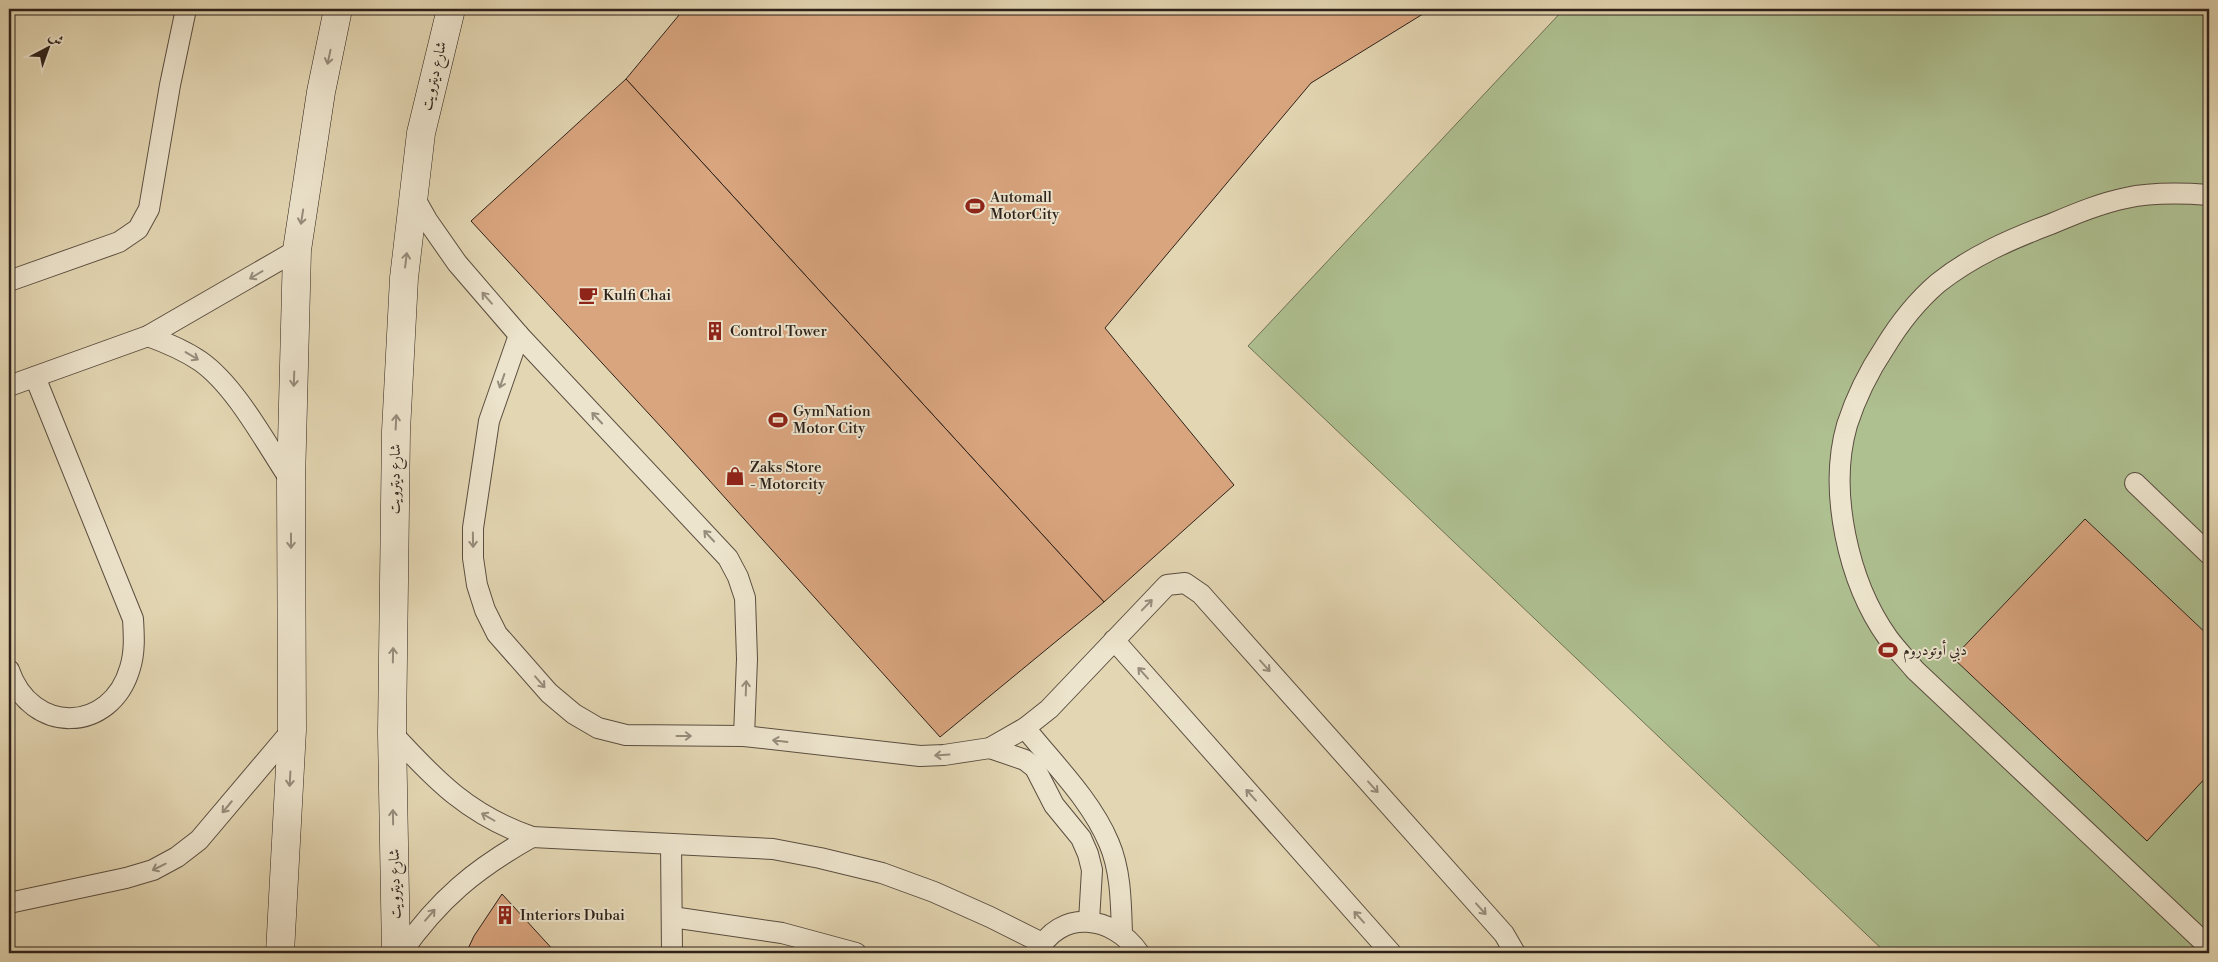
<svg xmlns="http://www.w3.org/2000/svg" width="2218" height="962" font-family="'Libre Bodoni',Amiri,serif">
	<rect width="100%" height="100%" fill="#e3d6b2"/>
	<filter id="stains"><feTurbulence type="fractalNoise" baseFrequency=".004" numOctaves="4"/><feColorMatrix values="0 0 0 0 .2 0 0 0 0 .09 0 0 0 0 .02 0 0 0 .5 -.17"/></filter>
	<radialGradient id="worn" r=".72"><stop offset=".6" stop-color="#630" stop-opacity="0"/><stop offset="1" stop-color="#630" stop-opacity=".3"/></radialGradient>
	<!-- green -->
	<path fill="#aebf90" stroke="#6e7055" d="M 1564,9 L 2209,9 L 2209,953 L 1886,953 L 1248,346 Z"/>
	<!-- building -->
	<g fill="#d9a57f" stroke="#2d211a">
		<path d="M 684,9 L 1431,9 L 1311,83 L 1105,328 L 1234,485 L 1104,602 L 626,79 Z"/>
		<path d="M 626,79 L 1104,602 L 940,737 L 674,441 L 471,221 Z"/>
		<path d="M 2085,519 L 2209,636 L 2209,774 L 2147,841 L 1953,658 Z"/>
		<path d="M 502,894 L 556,953 L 466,953 L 474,936 Z"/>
		<path d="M 2209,900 L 2209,911 L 2204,906 Z"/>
	</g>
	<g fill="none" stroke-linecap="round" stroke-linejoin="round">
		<!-- lane casing -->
		<g stroke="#5a4e40" stroke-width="22">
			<g id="lane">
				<path d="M 2209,195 C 2182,193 2153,192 2126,198 C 2101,203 2075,214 2051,224 C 2011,239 1972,256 1938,283 C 1917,301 1899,324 1885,347 C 1869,371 1856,397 1847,425 C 1828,491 1848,582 1888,638 C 1896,649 1906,659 1915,670 L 2209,947"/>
				<path d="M 414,197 L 427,220 L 457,263 L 519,335 L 728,558 L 738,577 L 745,598 L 747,659 L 744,736"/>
				<path d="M 9,281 L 119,242 L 138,229 L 149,209 L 170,85 L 186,9"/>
				<path d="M 519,335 L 489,421 L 473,528 L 473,558 L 477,585 L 485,610 L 497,634 L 549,693 L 574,714 L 598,728 L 626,735 L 744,736 L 920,756 L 944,755 L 990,748 L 1025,728 L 1049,709 L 1167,585 L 1185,583 L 1201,594 L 1504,934 L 1515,953"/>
				<path d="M 148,336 C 167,343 184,350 200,361 C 236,386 266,444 291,481"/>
				<path d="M 9,386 L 148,336 L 297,250"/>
				<path d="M 2135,483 L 2209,554"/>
				<path d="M 1114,640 L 1391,953"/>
				<path d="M 9,670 C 31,735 111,734 130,668 C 135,652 134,636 133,619 L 35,377"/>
				<path d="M 1025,728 C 1054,764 1091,800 1109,843 C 1121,871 1121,903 1122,934"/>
				<path d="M 392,733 C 436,781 469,815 532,837 L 773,849 L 820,858 L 882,873 L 934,892 L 990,917 L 1042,943"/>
				<path d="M 990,748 L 1025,760 L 1035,768 L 1054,805 L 1081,838 L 1088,854 L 1092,870 L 1089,921"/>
				<path d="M 671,844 L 672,953"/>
				<path d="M 9,903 L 126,878 L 153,870 L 177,857 L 199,840 L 292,730"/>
				<path d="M 672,917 L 782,933 L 856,953"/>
				<path d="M 401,953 C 439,899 475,869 532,837"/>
				<path d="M 1037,953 C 1060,908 1113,915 1139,953"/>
			</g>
		</g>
		<!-- secondary casing -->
		<g stroke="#2d211a" stroke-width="29">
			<g id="secondary">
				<path d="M 280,953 L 292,730 L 291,481 L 297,250 L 321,92 L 338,9"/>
				<path d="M 396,953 L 392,733 L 396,431 L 404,278 L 421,133 L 451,9"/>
			</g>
		</g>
		<!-- lane -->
		<use href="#lane" stroke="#ede4cd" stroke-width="20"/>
		<!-- secondary -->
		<use href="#secondary" stroke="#ede4cd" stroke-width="28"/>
	</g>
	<!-- one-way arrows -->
	<defs><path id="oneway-shaft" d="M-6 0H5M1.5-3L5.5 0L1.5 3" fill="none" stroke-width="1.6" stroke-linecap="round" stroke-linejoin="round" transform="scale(1.25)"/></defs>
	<g stroke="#978c7c">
		<use href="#oneway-shaft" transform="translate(329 57) rotate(102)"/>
		<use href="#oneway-shaft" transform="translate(302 217) rotate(99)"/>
		<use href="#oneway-shaft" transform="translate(406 260) rotate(-83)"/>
		<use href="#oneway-shaft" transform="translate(256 275) rotate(149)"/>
		<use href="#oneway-shaft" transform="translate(487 298) rotate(-131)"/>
		<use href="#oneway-shaft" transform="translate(192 356) rotate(31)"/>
		<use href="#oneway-shaft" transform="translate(294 379) rotate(92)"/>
		<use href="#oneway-shaft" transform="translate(502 381) rotate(109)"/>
		<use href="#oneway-shaft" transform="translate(597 418) rotate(-133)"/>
		<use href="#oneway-shaft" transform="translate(396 422) rotate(-87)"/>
		<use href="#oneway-shaft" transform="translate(709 536) rotate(-133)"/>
		<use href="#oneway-shaft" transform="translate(473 540) rotate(89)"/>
		<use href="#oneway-shaft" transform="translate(291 541) rotate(90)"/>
		<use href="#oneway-shaft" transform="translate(1147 605) rotate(-46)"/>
		<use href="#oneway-shaft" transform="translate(393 655) rotate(-89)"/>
		<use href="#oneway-shaft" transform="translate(1265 666) rotate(48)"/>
		<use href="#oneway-shaft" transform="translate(1143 673) rotate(-132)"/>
		<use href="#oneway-shaft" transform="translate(540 682) rotate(49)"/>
		<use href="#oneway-shaft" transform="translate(746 688) rotate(-88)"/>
		<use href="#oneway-shaft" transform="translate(684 736)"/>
		<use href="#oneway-shaft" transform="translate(780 741) rotate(-173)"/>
		<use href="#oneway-shaft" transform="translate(942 755) rotate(176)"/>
		<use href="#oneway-shaft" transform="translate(290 779) rotate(93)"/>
		<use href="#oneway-shaft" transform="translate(1373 787) rotate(48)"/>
		<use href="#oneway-shaft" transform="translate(1251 795) rotate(-132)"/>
		<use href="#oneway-shaft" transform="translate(227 807) rotate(130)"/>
		<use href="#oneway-shaft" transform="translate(393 817) rotate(-91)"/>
		<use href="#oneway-shaft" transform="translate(488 817) rotate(-150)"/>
		<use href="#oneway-shaft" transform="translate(159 867) rotate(154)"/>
		<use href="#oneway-shaft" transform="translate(1481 909) rotate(48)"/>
		<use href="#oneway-shaft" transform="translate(430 915) rotate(-49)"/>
		<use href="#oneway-shaft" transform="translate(1359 917) rotate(-132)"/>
	</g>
	<!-- icons -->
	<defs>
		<g id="stadium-bare" transform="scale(1.5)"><path d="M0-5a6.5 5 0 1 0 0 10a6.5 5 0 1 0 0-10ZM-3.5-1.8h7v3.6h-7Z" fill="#8f2418" stroke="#ede4cd" stroke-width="2.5" paint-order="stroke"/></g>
		<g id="cafe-bare" transform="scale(1.5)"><path d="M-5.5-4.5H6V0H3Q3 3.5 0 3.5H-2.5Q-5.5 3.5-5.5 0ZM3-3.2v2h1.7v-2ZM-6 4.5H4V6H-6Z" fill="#8f2418" stroke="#ede4cd" stroke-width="2.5" paint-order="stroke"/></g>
		<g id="building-bare" transform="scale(1.5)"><path d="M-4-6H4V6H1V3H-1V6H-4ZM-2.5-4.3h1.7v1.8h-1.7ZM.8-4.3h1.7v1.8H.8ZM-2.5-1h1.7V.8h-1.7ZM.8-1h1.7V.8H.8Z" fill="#8f2418" stroke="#ede4cd" stroke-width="2.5" paint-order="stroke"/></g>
		<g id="shop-bare" transform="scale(1.5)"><path d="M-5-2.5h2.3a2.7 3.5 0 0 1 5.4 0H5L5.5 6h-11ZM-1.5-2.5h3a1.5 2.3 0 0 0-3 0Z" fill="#8f2418" stroke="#ede4cd" stroke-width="2.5" paint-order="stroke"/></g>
	</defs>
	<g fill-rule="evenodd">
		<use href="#stadium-bare" x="975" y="206"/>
		<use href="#cafe-bare" x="588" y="295"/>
		<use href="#building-bare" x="715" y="331"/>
		<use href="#stadium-bare" x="778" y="420"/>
		<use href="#shop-bare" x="735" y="476"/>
		<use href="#stadium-bare" x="1888" y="650"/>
		<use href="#building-bare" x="505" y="915"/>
	</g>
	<g text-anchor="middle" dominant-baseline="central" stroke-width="4" stroke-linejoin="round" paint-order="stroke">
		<!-- street labels -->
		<g font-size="15" fill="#2d211a" stroke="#ede4cd">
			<text transform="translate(434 76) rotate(-77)">شارع ديترويت</text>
			<text transform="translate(395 479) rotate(-89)">شارع ديترويت</text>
			<text transform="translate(395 884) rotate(-91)">شارع ديترويت</text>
		</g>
		<!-- poi labels -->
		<g font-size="15" fill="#2d211a" stroke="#ede4cd" text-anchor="start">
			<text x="990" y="197">Automall<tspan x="990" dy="17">MotorCity</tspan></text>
			<text x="603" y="295">Kulfi Chai</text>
			<text x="730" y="331">Control Tower</text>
			<text x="793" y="411">GymNation<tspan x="793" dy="17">Motor City</tspan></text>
			<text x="750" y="467">Zaks Store<tspan x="750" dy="17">- Motorcity</tspan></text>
			<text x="1903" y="650">دبي أوتودروم</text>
			<text x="520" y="915">Interiors Dubai</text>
		</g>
	</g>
	<!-- margin -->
	<rect width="2218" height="962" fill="none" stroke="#e3d6b2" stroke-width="30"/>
	<rect x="10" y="10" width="2198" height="942" fill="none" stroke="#2d211a" stroke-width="2.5"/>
	<rect x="15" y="15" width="2188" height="932" fill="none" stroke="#2d211a"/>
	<!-- north arrow -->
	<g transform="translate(48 48) rotate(41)" stroke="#ede4cd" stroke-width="4" paint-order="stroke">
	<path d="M0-4L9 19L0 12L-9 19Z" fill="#2d211a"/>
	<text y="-8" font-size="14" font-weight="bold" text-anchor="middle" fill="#2d211a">ش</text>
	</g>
	<rect width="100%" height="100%" filter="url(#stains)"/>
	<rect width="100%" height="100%" fill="url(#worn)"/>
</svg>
